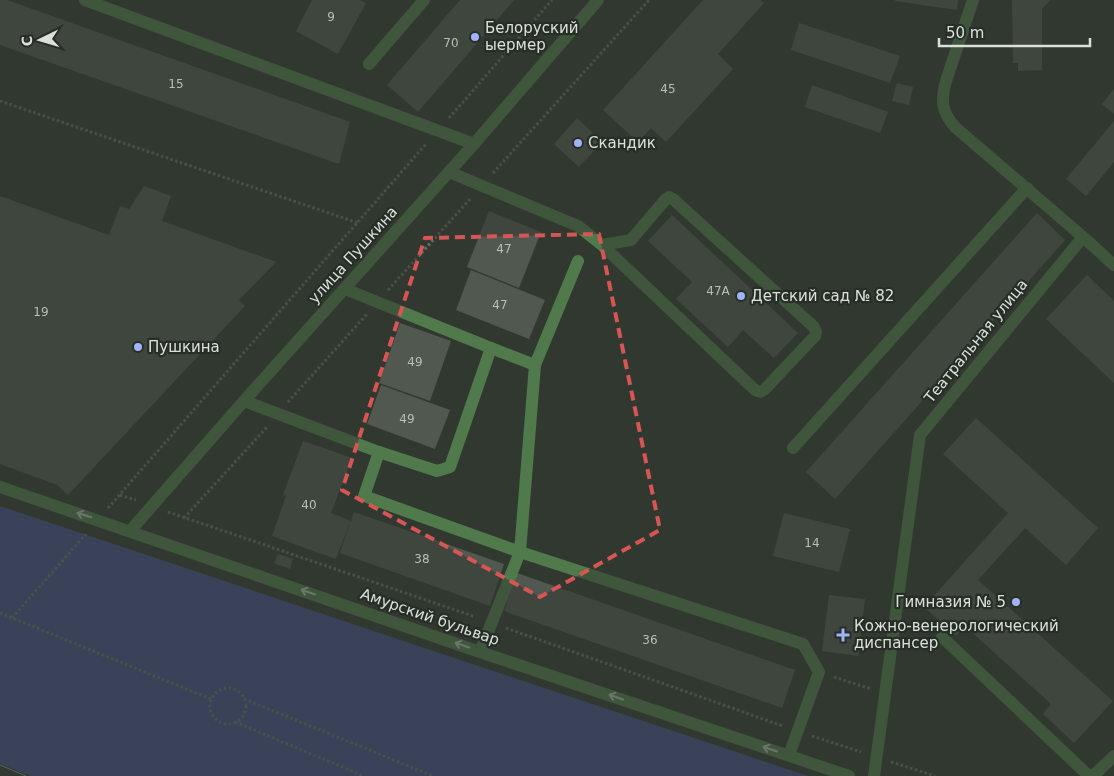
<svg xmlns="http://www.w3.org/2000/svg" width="1114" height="776" font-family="'DejaVu Sans',sans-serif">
	<rect width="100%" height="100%" fill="#313830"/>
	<!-- green -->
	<path fill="#434e8d" d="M 0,506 L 808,776 L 31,776 L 0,764 Z"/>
	<!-- building -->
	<g fill="#50584f">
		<path d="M 0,0 L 7,0 L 350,122 L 339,164 L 0,45 Z"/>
		<path d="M 312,0 L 360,0 L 366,3 L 338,54 L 296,31 Z"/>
		<path d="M 460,0 L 514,0 L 418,112 L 387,85 Z"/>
		<path d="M 703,0 L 760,0 L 764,3 L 718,54 L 733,69 L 666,142 L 651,128 L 638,142 L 603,110 Z"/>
		<path d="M 895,0 L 958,0 L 957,10 L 895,1 Z"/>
		<path d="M 1012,0 L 1050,0 L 1042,9 L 1042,70 L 1018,71 L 1018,63 L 1013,63 Z"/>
		<path d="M 799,23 L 900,56 L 890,83 L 791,50 Z"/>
		<path d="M 897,83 L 913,87 L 909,105 L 892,101 Z"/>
		<path d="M 812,85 L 888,112 L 880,133 L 805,107 Z"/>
		<path d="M 1114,89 L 1114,114 L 1102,104 Z"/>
		<path d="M 577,118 L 602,142 L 579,167 L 554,144 Z"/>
		<path d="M 1114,121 L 1114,162 L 1086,196 L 1066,179 Z"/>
		<path d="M 144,186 L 171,196 L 162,221 L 276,262 L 239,300 L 245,306 L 68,495 L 57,485 L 0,464 L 0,196 L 109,235 L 120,206 L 129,209 Z"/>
		<path d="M 489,211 L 541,232 L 519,288 L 467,267 Z"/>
		<path d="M 1037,213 L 1065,240 L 835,499 L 806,472 Z"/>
		<path d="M 672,215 L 798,333 L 774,358 L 743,330 L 728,347 L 676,299 L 692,282 L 648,241 Z"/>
		<path d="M 471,270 L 545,300 L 529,339 L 456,310 Z"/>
		<path d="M 1087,275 L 1114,301 L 1114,383 L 1046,319 Z"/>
		<path d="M 400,323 L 451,341 L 430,401 L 379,383 Z"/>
		<path d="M 381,385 L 450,410 L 435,449 L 367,424 Z"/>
		<path d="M 976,418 L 1098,528 L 1066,565 L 1025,528 L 978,580 L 1113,701 L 1074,743 L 1043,714 L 1051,704 L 965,626 L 956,636 L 924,607 L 1008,513 L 943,454 Z"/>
		<path d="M 303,441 L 352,458 L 331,513 L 351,521 L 354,512 L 504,564 L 490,606 L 340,553 L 350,522 L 336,559 L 272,536 L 286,496 L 283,495 Z"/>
		<path d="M 784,513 L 850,529 L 839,572 L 773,556 Z"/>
		<path d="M 278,554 L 293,559 L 290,569 L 274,563 Z"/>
		<path d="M 517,573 L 795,670 L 782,708 L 504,611 Z"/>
		<path d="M 829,595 L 865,599 L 858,656 L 822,651 Z"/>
	</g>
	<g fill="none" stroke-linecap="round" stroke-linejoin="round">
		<!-- path -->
		<g stroke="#676d66" stroke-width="3" stroke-dasharray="2.5 2.5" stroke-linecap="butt">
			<path d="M 0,101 L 358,223"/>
			<path d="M 449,118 L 552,0"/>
			<path d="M 493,173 L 649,0"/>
			<path d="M 388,290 L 471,198"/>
			<path d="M 288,402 L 367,314"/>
			<path d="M 120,495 L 136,500"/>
			<path d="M 108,508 L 426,144"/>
			<path d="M 168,512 L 476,617"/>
			<path d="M 184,518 L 268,426"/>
			<path d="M 0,613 L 211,699"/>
			<path d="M 12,618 L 86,534"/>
			<path d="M 506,628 L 783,726"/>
			<path d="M 834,677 L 871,689"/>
			<circle cx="228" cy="706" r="18"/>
			<path d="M 244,699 L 433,776"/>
			<path d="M 235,722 L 364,776"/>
			<path d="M 812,736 L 861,752"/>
			<path d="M 891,762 L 935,776"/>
		</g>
		<!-- minor -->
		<g stroke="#50794c" stroke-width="12">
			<path d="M 85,0 L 474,144"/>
			<path d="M 369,64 L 424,0"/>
			<path d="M 449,172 L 578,226 L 602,245 L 755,390 L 760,392 L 764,390 L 815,336 L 816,332 L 814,327 L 673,199 L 669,197 L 665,200 L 631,240 L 602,245"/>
			<path d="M 1083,237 L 1114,265"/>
			<path d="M 345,289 L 491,348 L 535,365 L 578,261"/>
			<path d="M 244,401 L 379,452 L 437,471 L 450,467 L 491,348"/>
			<path d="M 793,448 L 1027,188"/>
			<path d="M 379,452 L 364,496 L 520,552 L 535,365"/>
			<path d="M 0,487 L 480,652 L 849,776"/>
			<path d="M 130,531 L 244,401 L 474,144 L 598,0"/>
			<path d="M 942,637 L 1089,776"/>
			<path d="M 480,652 L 520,552 L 803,644 L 819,672 L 789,755"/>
			<path d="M 874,776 L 920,435 L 1083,237 L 955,127 C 941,111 941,100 946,81 L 973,0"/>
			<path d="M 1093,776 L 1114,756"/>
		</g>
		<!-- tram -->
		<path stroke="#8f958f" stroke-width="1" d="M 0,765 L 26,776"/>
	</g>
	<!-- one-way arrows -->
	<defs><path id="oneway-shaft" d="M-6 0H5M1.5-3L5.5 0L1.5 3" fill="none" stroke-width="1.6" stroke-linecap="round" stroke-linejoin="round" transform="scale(1.25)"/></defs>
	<g stroke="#b1c1b0">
		<use href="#oneway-shaft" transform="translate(84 515) rotate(-162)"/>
		<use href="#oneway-shaft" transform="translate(308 592) rotate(-161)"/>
		<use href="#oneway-shaft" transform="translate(462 645) rotate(-161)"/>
		<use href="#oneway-shaft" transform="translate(616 697) rotate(-161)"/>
		<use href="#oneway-shaft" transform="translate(770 749) rotate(-161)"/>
	</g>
	<!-- marked area -->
	<path d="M0 0H1114V776H0ZM 599,234 L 660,530 L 540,597 L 342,490 L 425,238 Z" fill="#313830" fill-opacity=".55" fill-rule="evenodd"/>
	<path fill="none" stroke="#d75655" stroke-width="4" stroke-dasharray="10 6" stroke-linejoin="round" d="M 599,234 L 660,530 L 540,597 L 342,490 L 425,238 Z"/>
	<!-- markers -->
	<g fill="#a1b3fd" stroke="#272e26" stroke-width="2">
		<circle cx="475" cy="37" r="5"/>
		<circle cx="578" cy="143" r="5"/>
		<circle cx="741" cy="296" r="5"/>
		<circle cx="138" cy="347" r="5"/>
		<circle cx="1016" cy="602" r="5"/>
		<path d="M840.5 627.5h5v5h5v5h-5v5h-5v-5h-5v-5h5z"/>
	</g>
	<g text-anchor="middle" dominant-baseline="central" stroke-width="4.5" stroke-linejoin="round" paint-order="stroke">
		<!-- number labels -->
		<g font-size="12" fill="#b8beb8">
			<text x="331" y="17">9</text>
			<text x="451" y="43">70</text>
			<text x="176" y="84">15</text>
			<text x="668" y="89">45</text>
			<text x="504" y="249">47</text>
			<text x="718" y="291">47А</text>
			<text x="500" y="305">47</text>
			<text x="41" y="312">19</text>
			<text x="415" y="362">49</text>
			<text x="407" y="419">49</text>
			<text x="309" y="505">40</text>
			<text x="812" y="543">14</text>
			<text x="422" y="559">38</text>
			<text x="650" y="640">36</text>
		</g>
		<!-- poi labels -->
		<g font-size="15" fill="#dbe0db" stroke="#272e26" text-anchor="start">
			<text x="485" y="28">Белоруский<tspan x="485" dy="17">ыермер</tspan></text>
			<text x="588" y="143">Скандик</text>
			<text x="751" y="296">Детский сад № 82</text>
			<text x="148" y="347">Пушкина</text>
			<text x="1006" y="602" text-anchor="end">Гимназия № 5</text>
			<text x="854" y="626">Кожно-венерологический<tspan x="854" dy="17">диспансер</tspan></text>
		</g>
		<!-- street labels -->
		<g font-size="15" fill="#dbe0db" stroke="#272e26">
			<text transform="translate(353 255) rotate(-48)">улица Пушкина</text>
			<text transform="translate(976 341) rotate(-51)">Театральная улица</text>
			<text transform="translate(430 617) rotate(19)">Амурский бульвар</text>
		</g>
	</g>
	<!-- north arrow -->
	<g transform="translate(40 40) rotate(265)" stroke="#272e26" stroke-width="4" paint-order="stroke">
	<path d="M0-4L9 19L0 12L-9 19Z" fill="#dbe0db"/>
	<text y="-8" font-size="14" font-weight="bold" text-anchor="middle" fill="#dbe0db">С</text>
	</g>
	<!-- scale -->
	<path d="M939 38v8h151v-8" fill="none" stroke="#dbe0db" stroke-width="2.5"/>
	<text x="946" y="38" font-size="15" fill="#dbe0db" stroke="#272e26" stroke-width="4" paint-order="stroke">50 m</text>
</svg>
